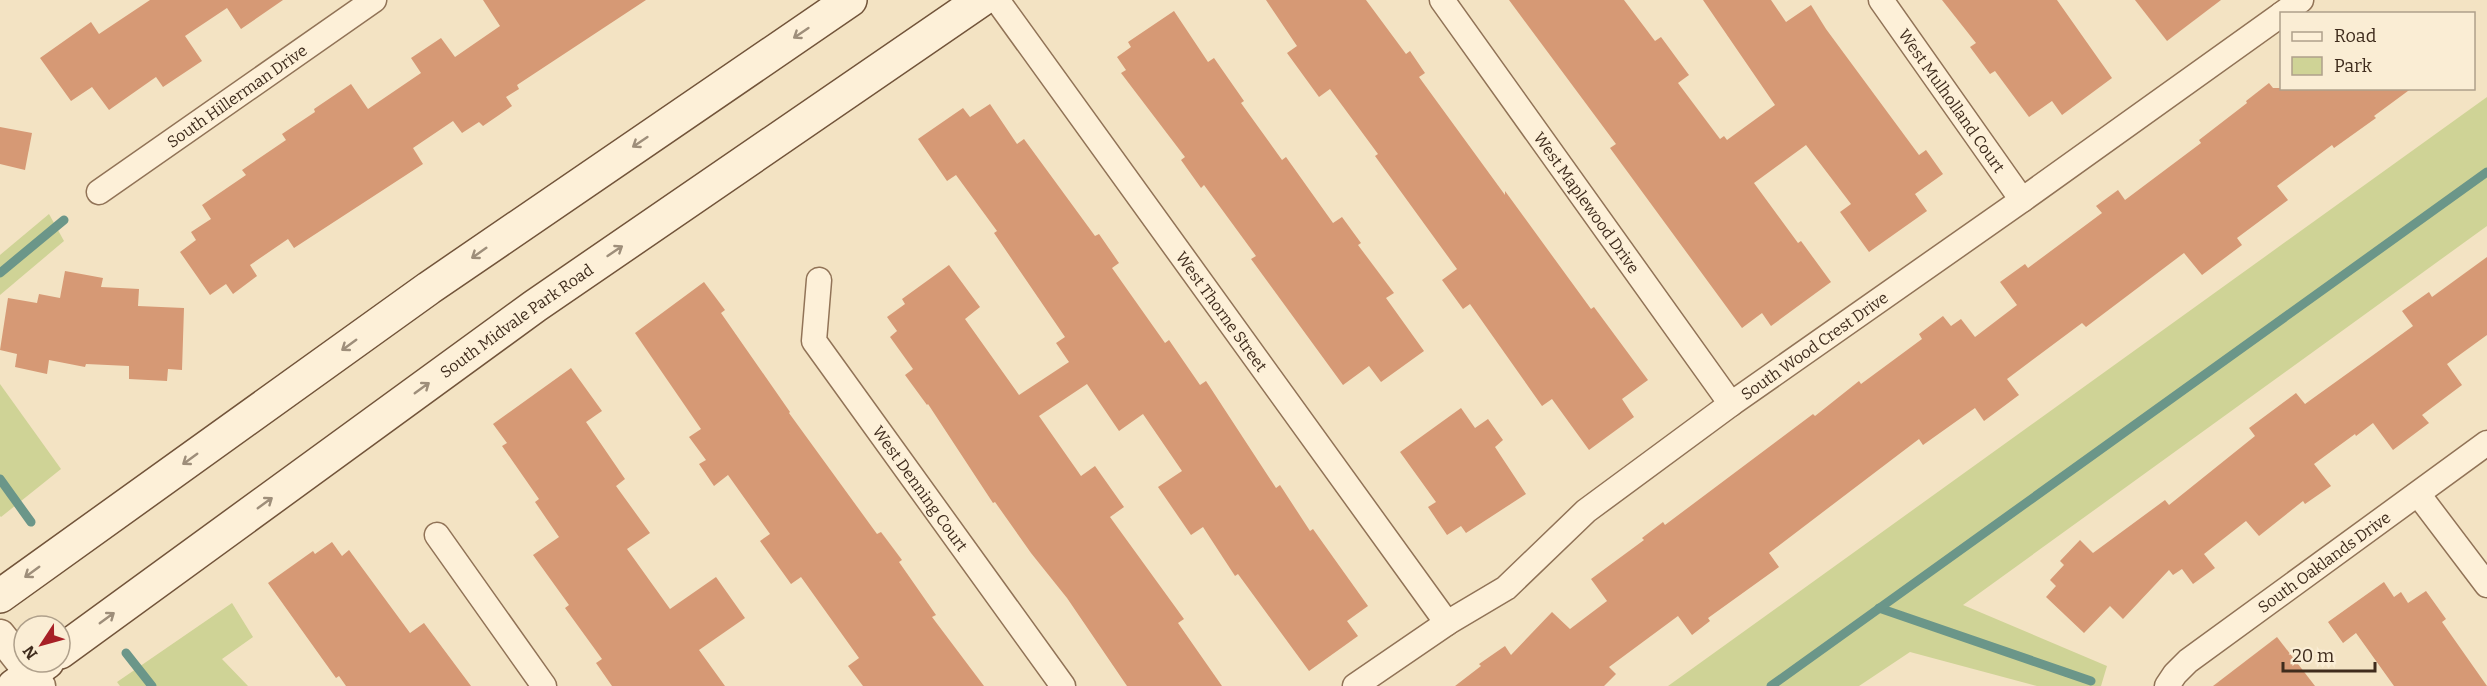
<svg xmlns="http://www.w3.org/2000/svg" width="2487" height="686" font-family="Bitter,serif">
	<rect width="100%" height="100%" fill="#f3e3c3"/>
	<!-- green -->
	<g fill="#cfd396">
		<path d="M 2487,97 L 2487,226 L 1963,605 L 2107,666 L 2101,686 L 2037,686 L 1910,652 L 1859,686 L 1668,686 Z"/>
		<path d="M 49,214 L 64,241 L 0,295 L 0,255 Z"/>
		<path d="M 0,384 L 61,469 L 1,517 L 0,516 Z"/>
		<path d="M 232,603 L 253,637 L 222,659 L 248,686 L 120,686 L 117,682 Z"/>
	</g>
	<g fill="none" stroke-linecap="round" stroke-linejoin="round">
		<!-- stream -->
		<g stroke="#6b9689" stroke-width="9">
			<path d="M 0,273 L 64,220"/>
			<path d="M 0,479 L 31,522"/>
			<path d="M 1879,608 L 2091,681"/>
			<path d="M 126,653 L 152,686"/>
			<path d="M 1771,686 L 2487,172"/>
		</g>
	</g>
	<!-- building -->
	<g fill="#d69975">
		<path d="M 150,0 L 283,0 L 241,29 L 227,8 L 185,36 L 202,61 L 163,87 L 156,77 L 109,110 L 92,87 L 71,101 L 40,58 L 91,22 L 99,34 Z"/>
		<path d="M 483,0 L 646,0 L 517,85 L 519,89 L 506,97 L 512,106 L 483,126 L 479,122 L 462,133 L 453,121 L 413,148 L 423,164 L 294,248 L 288,239 L 250,265 L 257,276 L 233,294 L 226,284 L 210,295 L 180,252 L 196,240 L 191,232 L 211,219 L 202,205 L 246,175 L 242,170 L 286,140 L 282,134 L 315,112 L 314,109 L 351,84 L 368,109 L 421,73 L 411,58 L 441,38 L 455,57 L 500,26 Z"/>
		<path d="M 1266,0 L 1366,0 L 1406,54 L 1410,51 L 1425,73 L 1419,77 L 1505,195 L 1505,191 L 1591,309 L 1594,307 L 1648,380 L 1622,399 L 1634,417 L 1589,450 L 1552,399 L 1542,406 L 1470,304 L 1463,309 L 1442,280 L 1457,269 L 1375,156 L 1378,154 L 1330,89 L 1319,97 L 1287,53 L 1297,46 Z"/>
		<path d="M 1509,0 L 1624,0 L 1655,41 L 1661,37 L 1689,75 L 1678,83 L 1720,139 L 1724,136 L 1727,140 L 1775,105 L 1703,0 L 1771,0 L 1786,22 L 1811,5 L 1826,29 L 1919,155 L 1926,150 L 1943,174 L 1915,194 L 1927,211 L 1869,252 L 1840,212 L 1851,204 L 1806,145 L 1754,183 L 1798,243 L 1801,241 L 1831,282 L 1771,326 L 1762,313 L 1742,328 L 1610,148 L 1616,144 Z"/>
		<path d="M 1942,0 L 2057,0 L 2112,78 L 2062,115 L 2052,101 L 2029,117 L 1995,71 L 1990,74 L 1970,47 L 1976,43 Z"/>
		<path d="M 2135,0 L 2221,0 L 2167,41 Z"/>
		<path d="M 1174,11 L 1208,62 L 1214,58 L 1244,101 L 1241,103 L 1282,160 L 1286,157 L 1333,223 L 1342,217 L 1361,243 L 1358,245 L 1394,293 L 1386,298 L 1424,351 L 1381,382 L 1369,366 L 1343,385 L 1251,259 L 1256,256 L 1204,185 L 1201,188 L 1181,160 L 1185,157 L 1121,73 L 1126,70 L 1117,57 L 1131,47 L 1128,42 Z"/>
		<path d="M 2269,83 L 2273,88 L 2412,88 L 2374,116 L 2376,118 L 2334,148 L 2332,145 L 2277,186 L 2288,200 L 2237,238 L 2242,245 L 2202,275 L 2184,253 L 2086,327 L 2082,323 L 2007,379 L 2019,395 L 1984,421 L 1975,408 L 1923,445 L 1919,439 L 1769,553 L 1779,567 L 1708,618 L 1710,621 L 1692,635 L 1678,616 L 1609,667 L 1616,674 L 1604,686 L 1455,686 L 1481,666 L 1479,664 L 1505,646 L 1511,655 L 1552,612 L 1570,629 L 1607,601 L 1591,579 L 1644,540 L 1642,538 L 1663,522 L 1665,525 L 1813,414 L 1815,416 L 1859,381 L 1861,384 L 1922,339 L 1919,334 L 1943,316 L 1951,326 L 1961,319 L 1975,337 L 2017,305 L 2000,282 L 2025,264 L 2028,268 L 2102,213 L 2096,206 L 2118,190 L 2125,200 L 2201,143 L 2199,140 L 2247,103 L 2246,101 Z"/>
		<path d="M 990,104 L 1017,144 L 1024,139 L 1095,236 L 1099,234 L 1119,263 L 1112,268 L 1165,343 L 1169,340 L 1200,385 L 1206,381 L 1276,488 L 1280,485 L 1310,531 L 1313,529 L 1368,606 L 1347,621 L 1358,636 L 1309,671 L 1238,574 L 1235,576 L 1203,527 L 1191,535 L 1158,487 L 1182,471 L 1143,414 L 1119,431 L 1087,384 L 1039,416 L 1081,476 L 1095,466 L 1124,507 L 1110,517 L 1184,619 L 1178,623 L 1222,686 L 1127,686 L 1067,598 L 1031,553 L 995,502 L 993,503 L 928,404 L 927,405 L 905,375 L 913,369 L 890,337 L 897,331 L 887,317 L 905,304 L 902,299 L 949,265 L 980,307 L 965,319 L 1019,395 L 1069,362 L 1056,343 L 1065,337 L 994,233 L 997,231 L 956,175 L 947,181 L 918,139 L 963,108 L 970,117 Z"/>
		<path d="M 0,127 L 32,133 L 25,170 L 0,164 Z"/>
		<path d="M 2487,257 L 2487,335 L 2447,364 L 2462,385 L 2422,415 L 2429,423 L 2393,450 L 2373,423 L 2356,436 L 2355,434 L 2314,464 L 2331,486 L 2305,504 L 2303,501 L 2259,536 L 2246,521 L 2204,554 L 2215,568 L 2193,584 L 2182,569 L 2173,575 L 2169,570 L 2123,619 L 2110,606 L 2084,633 L 2046,597 L 2056,586 L 2050,580 L 2064,565 L 2060,561 L 2080,540 L 2093,553 L 2165,500 L 2169,505 L 2255,436 L 2249,428 L 2296,393 L 2305,404 L 2376,353 L 2413,326 L 2402,311 L 2429,292 L 2432,297 Z"/>
		<path d="M 65,271 L 103,278 L 101,287 L 139,289 L 138,306 L 184,308 L 182,370 L 168,369 L 167,381 L 129,379 L 129,366 L 86,364 L 85,367 L 49,360 L 47,374 L 15,367 L 17,354 L 0,350 L 8,298 L 37,303 L 39,294 L 60,298 Z"/>
		<path d="M 704,282 L 725,310 L 721,313 L 790,412 L 789,413 L 877,534 L 881,532 L 902,560 L 899,562 L 936,615 L 932,617 L 984,686 L 863,686 L 848,666 L 859,658 L 801,577 L 791,584 L 760,541 L 770,534 L 728,475 L 714,486 L 699,464 L 706,460 L 689,437 L 701,429 L 635,333 Z"/>
		<path d="M 571,368 L 602,411 L 586,422 L 625,479 L 616,486 L 650,533 L 627,549 L 670,609 L 716,577 L 745,618 L 699,650 L 725,686 L 612,686 L 596,663 L 602,659 L 565,608 L 569,605 L 533,555 L 559,537 L 535,502 L 539,499 L 502,446 L 507,443 L 493,424 Z"/>
		<path d="M 1461,408 L 1475,428 L 1488,419 L 1503,440 L 1495,447 L 1526,494 L 1466,533 L 1461,526 L 1447,535 L 1428,507 L 1436,502 L 1400,452 Z"/>
		<path d="M 332,542 L 342,556 L 349,550 L 410,633 L 424,623 L 471,686 L 346,686 L 339,676 L 336,678 L 268,583 L 313,551 L 315,554 Z"/>
		<path d="M 2384,582 L 2394,597 L 2401,592 L 2408,603 L 2426,591 L 2446,619 L 2442,622 L 2487,686 L 2394,686 L 2356,633 L 2343,643 L 2328,622 Z"/>
		<path d="M 2277,637 L 2315,686 L 2213,686 Z"/>
	</g>
	<g fill="none" stroke-linecap="round" stroke-linejoin="round">
		<!-- minor casing -->
		<g stroke="#917357" stroke-width="27">
			<g id="minor">
				<path id="s1" d="M 997,0 L 1447,623"/>
				<path id="s2" d="M 1442,0 L 1731,404"/>
				<path id="s3" d="M 1881,0 L 2022,200"/>
				<path d="M 2282,14 L 2301,0"/>
				<path id="s4" d="M 99,192 L 374,0"/>
				<path id="s5" d="M 819,280 L 814,341 L 1063,686"/>
				<path d="M 2418,494 L 2487,585"/>
				<path d="M 437,535 L 544,686"/>
				<path id="s6" d="M 1355,686 L 1447,623 L 1506,588 L 1586,511 L 1731,404 L 2022,200 L 2282,14"/>
				<path id="s7" d="M 2167,686 L 2175,674 L 2188,661 L 2487,443"/>
			</g>
		</g>
		<!-- tertiary casing -->
		<g stroke="#917357" stroke-width="33">
			<path id="tertiary" d="M 0,635 L 40,686"/>
		</g>
		<!-- secondary casing -->
		<g stroke="#72543a" stroke-width="36">
			<g id="secondary">
				<path d="M 0,596 L 429,288 L 850,0"/>
				<path id="s8" d="M 60,652 L 535,306 L 981,0"/>
				<path d="M 14,686 L 47,662"/>
			</g>
		</g>
		<!-- minor -->
		<use href="#minor" stroke="#fdf0d8" stroke-width="24"/>
		<!-- tertiary -->
		<use href="#tertiary" stroke="#fdf0d8" stroke-width="30"/>
		<!-- secondary -->
		<use href="#secondary" stroke="#fdf0d8" stroke-width="33"/>
	</g>
	<!-- one-way arrows -->
	<defs><path id="oneway-shaft" d="M-6 0H5M1.5-3L5.5 0L1.5 3" fill="none" stroke-width="1.6" stroke-linecap="round" stroke-linejoin="round" transform="scale(1.5)"/></defs>
	<g stroke="#9e8e7a">
		<use href="#oneway-shaft" transform="translate(801 33) rotate(146)"/>
		<use href="#oneway-shaft" transform="translate(640 142) rotate(146)"/>
		<use href="#oneway-shaft" transform="translate(615 251) rotate(-34)"/>
		<use href="#oneway-shaft" transform="translate(479 253) rotate(145)"/>
		<use href="#oneway-shaft" transform="translate(349 345) rotate(144)"/>
		<use href="#oneway-shaft" transform="translate(422 388) rotate(-36)"/>
		<use href="#oneway-shaft" transform="translate(190 459) rotate(144)"/>
		<use href="#oneway-shaft" transform="translate(265 503) rotate(-36)"/>
		<use href="#oneway-shaft" transform="translate(32 572) rotate(144)"/>
		<use href="#oneway-shaft" transform="translate(107 618) rotate(-36)"/>
	</g>
	<g text-anchor="middle" dominant-baseline="central" stroke-width="4.5" stroke-linejoin="round" paint-order="stroke">
		<!-- street labels -->
		<g font-size="16" fill="#3f2c1d" stroke="#faedd4">
			<text stroke="none"><textPath href="#s4" startOffset="168">South Hillerman Drive</textPath></text>
			<text stroke="none"><textPath href="#s3" startOffset="123">West Mulholland Court</textPath></text>
			<text stroke="none"><textPath href="#s2" startOffset="249">West Maplewood Drive</textPath></text>
			<text stroke="none"><textPath href="#s1" startOffset="384">West Thorne Street</textPath></text>
			<text stroke="none"><textPath href="#s8" startOffset="564">South Midvale Park Road</textPath></text>
			<text stroke="none"><textPath href="#s6" startOffset="573">South Wood Crest Drive</textPath></text>
			<text stroke="none"><textPath href="#s5" startOffset="243">West Denning Court</textPath></text>
			<text stroke="none"><textPath href="#s7" startOffset="201">South Oaklands Drive</textPath></text>
		</g>
	</g>
	<!-- legend -->
	<rect x="2280" y="12" width="195" height="78" fill="#faedd4" stroke="#afa08b" stroke-width="1.5"/>
	<rect x="2292" y="32" width="30" height="9" fill="#fdf0d8" stroke="#afa08b" stroke-width="1.5"/>
	<text x="2334" y="42" font-size="18" fill="#3f2c1d">Road</text>
	<rect x="2292" y="57" width="30" height="18" fill="#cfd396" stroke="#afa08b" stroke-width="1.5"/>
	<text x="2334" y="72" font-size="18" fill="#3f2c1d">Park</text>
	<!-- north arrow -->
	<g transform="translate(42 644) rotate(234)"><circle r="28" fill="#faedd4" stroke="#afa08b" stroke-width="1.5"/>
	<path d="M0-4.5L10 22L0 15L-10 22Z" fill="#a72026"/>
	<text y="-9" font-size="16" font-weight="bold" text-anchor="middle" fill="#3f2c1d">N</text>
	</g>
	<!-- scale -->
	<path d="M2283 662v9h92v-9" fill="none" stroke="#3f2c1d" stroke-width="3"/>
	<text x="2292" y="662" font-size="18" fill="#3f2c1d" stroke="#faedd4" stroke-width="4.5" paint-order="stroke">20 m</text>
</svg>
